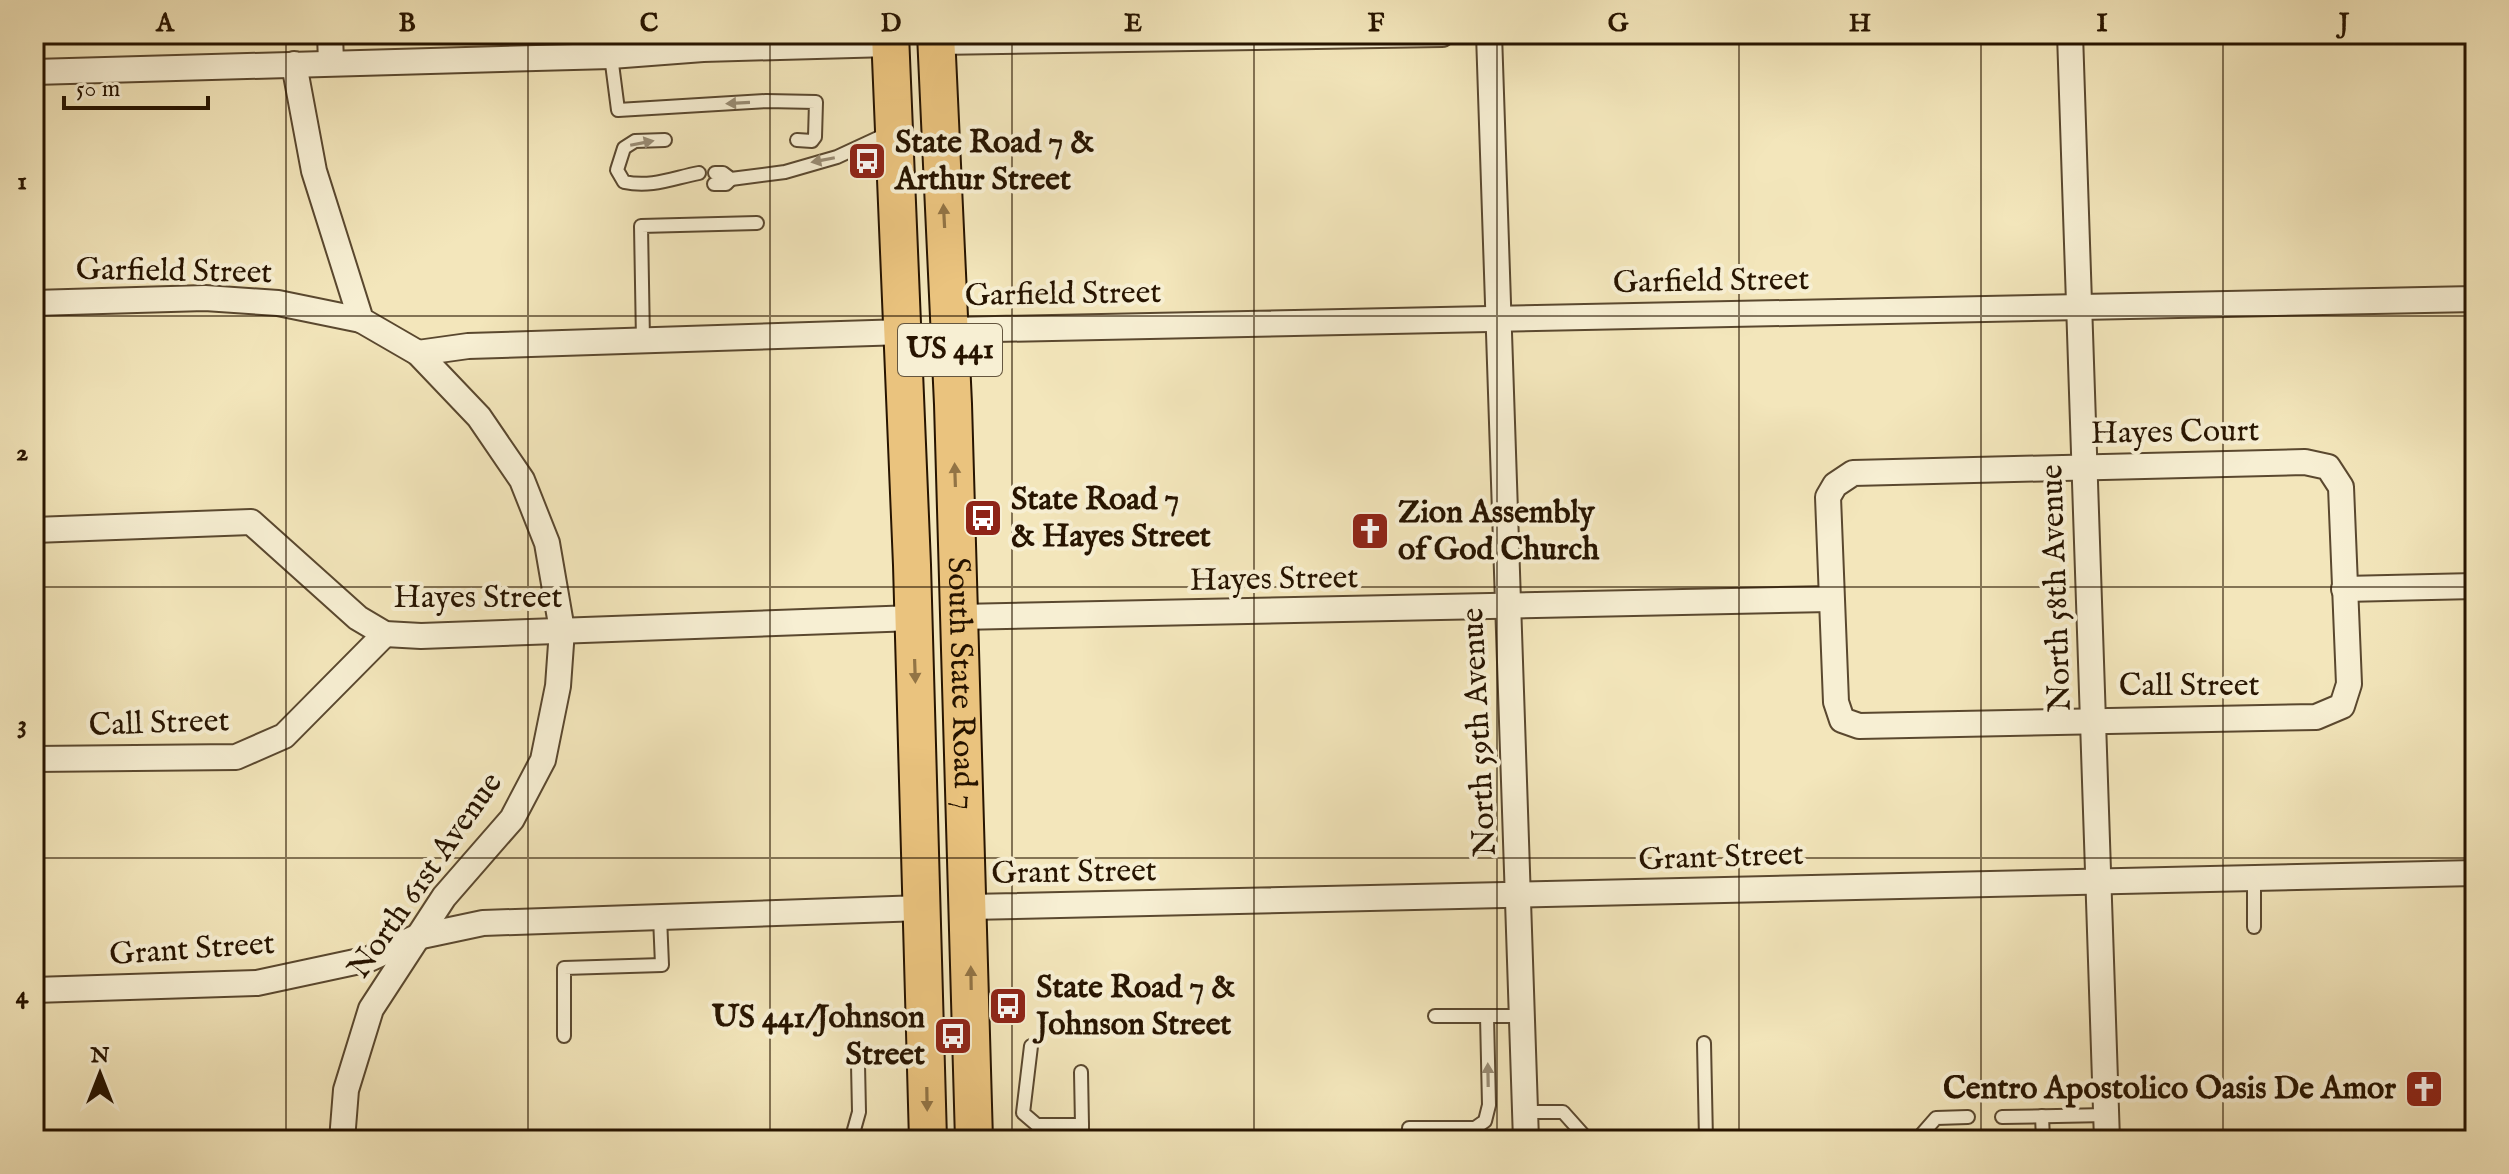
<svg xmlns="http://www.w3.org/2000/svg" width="2509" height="1174" font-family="'IM FELL English',serif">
	<rect width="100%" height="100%" fill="#f3e6bb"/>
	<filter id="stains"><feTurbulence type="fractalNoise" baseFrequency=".0025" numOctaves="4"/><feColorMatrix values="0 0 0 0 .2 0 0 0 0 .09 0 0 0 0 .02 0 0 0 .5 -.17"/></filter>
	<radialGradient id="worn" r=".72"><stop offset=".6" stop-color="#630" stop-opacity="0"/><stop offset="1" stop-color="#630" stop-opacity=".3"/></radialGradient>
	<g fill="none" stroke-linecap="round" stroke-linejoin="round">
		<!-- service casing -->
		<g stroke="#5a482f" stroke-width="16">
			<g id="service">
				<path d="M 611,56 L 618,110 L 766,101 L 816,102 L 815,137 L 812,141 L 797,140"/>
				<path d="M 665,140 L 635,141 L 624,148 L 617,170 L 624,182 C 652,188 673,178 699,173"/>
				<path d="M 715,173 L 723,173 L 731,179 L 785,172 L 837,157 L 891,132"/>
				<path d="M 714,184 L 726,184 L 731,179"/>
				<path d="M 643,340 L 641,226 L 757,223"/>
				<path d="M 2254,876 L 2254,927"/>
				<path d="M 1435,1016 L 1523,1016"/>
				<path d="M 564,1036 L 564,968 L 662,965 L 660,917"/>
				<path d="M 1704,1043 L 1706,1140"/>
				<path d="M 1031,1046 L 1023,1113 L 1037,1125 L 1082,1125 L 1082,1140"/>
				<path d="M 1081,1072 L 1082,1125"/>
				<path d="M 1525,1112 L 1563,1112 L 1588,1140"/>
				<path d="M 2042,1116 L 2043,1140"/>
				<path d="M 2002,1117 L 2107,1115"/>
				<path d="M 843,1140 L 852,1137 L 859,1112 L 858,1064"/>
				<path d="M 1409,1140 L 1409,1128 L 1475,1128 L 1485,1121 L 1489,1105 L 1487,1016"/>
				<path d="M 1922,1140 L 1922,1134 L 1936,1118 L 1968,1117"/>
			</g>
		</g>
		<!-- minor casing -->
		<g stroke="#5a482f" stroke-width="28">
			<g id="minor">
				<path d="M 330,34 L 331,63"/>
				<path d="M 1489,34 L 1526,1140"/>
				<path d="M 2070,34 L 2107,1140"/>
				<path d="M 936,42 L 1442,34"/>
				<path d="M 294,64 L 314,171 L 361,320 L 418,353 L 479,417 L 522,480 L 547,543 L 562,630 L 558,686 L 543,760 L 512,819 L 444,897 L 371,1009 L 346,1090 L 342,1140"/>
				<path d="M 34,72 L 611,56 L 703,49 L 890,44"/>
				<path d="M 34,303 L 205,298 L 278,303 L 361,320"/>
				<path d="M 949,330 L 2475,299"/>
				<path d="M 418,353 L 468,346 L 904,332"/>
				<path d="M 2305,462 L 2328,467 L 2341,487 L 2349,684 L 2342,706 L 2316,717 L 1859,726 L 1842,720 L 1836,702 L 1828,497 L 1835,485 L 1853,473 Z"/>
				<path d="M 34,530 L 251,522 L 358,618 L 385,634 L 421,636 L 914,618"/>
				<path d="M 2344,589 L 2475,586"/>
				<path d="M 959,617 L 1830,599"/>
				<path d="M 34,759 L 236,757 L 284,736 L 385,634"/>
				<path d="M 969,907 L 2475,873"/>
				<path d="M 34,990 L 257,983 L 369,959 L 417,937 L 483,923 L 922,908"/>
			</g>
		</g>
		<!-- primary casing -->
		<g stroke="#271400" stroke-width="40">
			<g id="primary">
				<path d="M 890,34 L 912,565 L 928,1140"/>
				<path id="s1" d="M 936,34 L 953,404 L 974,1140"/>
			</g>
		</g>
		<!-- service -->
		<use href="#service" stroke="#f7efd3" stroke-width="12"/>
		<!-- minor -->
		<use href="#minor" stroke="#f7efd3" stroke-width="24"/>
		<!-- primary -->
		<use href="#primary" stroke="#eac37e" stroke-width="36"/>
	</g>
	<!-- one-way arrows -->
	<defs><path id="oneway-solid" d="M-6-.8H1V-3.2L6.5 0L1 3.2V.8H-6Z" transform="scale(2)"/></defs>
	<g fill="#998c74">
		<use href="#oneway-solid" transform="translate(738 103) rotate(177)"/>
		<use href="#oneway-solid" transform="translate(642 143) rotate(-11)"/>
		<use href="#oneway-solid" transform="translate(823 160) rotate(169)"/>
		<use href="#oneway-solid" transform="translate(1488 1075) rotate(-91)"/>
	</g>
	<g fill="#927445">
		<use href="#oneway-solid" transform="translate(944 216) rotate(-93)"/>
		<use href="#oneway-solid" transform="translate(955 475) rotate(-92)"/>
		<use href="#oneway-solid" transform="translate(915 671) rotate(88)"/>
		<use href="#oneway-solid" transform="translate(971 978) rotate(-91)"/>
		<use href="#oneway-solid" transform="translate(927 1099) rotate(89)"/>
	</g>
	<!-- grid -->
	<path fill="none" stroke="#271400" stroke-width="2" stroke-opacity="0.55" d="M 286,34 L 286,1140M 528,34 L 528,1140M 770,34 L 770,1140M 1012,34 L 1012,1140M 1254,34 L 1254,1140M 1497,34 L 1497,1140M 1739,34 L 1739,1140M 1981,34 L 1981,1140M 2223,34 L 2223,1140M 34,316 L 2475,316M 34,587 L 2475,587M 34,858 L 2475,858"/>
	<!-- icons -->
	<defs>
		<g id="bus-square" transform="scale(2)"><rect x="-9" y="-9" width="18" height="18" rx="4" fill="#8f2418" stroke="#f7efd3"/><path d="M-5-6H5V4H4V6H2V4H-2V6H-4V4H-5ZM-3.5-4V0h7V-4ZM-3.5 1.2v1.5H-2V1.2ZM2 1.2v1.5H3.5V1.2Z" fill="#fff"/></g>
		<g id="church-square" transform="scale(2)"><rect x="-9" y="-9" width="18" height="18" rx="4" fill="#8f2418" stroke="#f7efd3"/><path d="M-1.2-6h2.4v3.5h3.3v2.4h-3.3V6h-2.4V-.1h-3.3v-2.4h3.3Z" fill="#fff"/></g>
	</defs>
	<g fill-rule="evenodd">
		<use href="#bus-square" x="867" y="161"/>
		<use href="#bus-square" x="983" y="518"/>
		<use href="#church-square" x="1370" y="531"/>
		<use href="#bus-square" x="1008" y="1006"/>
		<use href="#bus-square" x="953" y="1036"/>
		<use href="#church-square" x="2424" y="1089"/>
	</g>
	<g text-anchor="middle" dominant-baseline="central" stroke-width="8" stroke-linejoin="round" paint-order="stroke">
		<!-- shield labels -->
		<rect fill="#f7efd3" stroke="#65563f" stroke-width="2" x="898" y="324" width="104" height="52" rx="6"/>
		<g font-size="30" font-weight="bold" fill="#271400">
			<text x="950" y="350">US 441</text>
		</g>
		<!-- poi labels -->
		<g font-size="32" font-weight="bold" fill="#271400" stroke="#f7efd3" text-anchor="start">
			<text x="895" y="143">State Road 7 &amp;<tspan x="895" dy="37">Arthur Street</tspan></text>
			<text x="1011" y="500">State Road 7<tspan x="1011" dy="37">&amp; Hayes Street</tspan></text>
			<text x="1398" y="513">Zion Assembly<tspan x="1398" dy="37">of God Church</tspan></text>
			<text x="1036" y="988">State Road 7 &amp;<tspan x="1036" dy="37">Johnson Street</tspan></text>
			<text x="925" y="1018" text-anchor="end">US 441/Johnson<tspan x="925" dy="37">Street</tspan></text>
			<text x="2396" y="1089" text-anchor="end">Centro Apostolico Oasis De Amor</text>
		</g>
		<!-- street labels -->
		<g font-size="32" fill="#271400" stroke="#f7efd3">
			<text transform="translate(174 272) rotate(1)">Garfield Street</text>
			<text transform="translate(1711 282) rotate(-1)">Garfield Street</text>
			<text transform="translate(1063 295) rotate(-1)">Garfield Street</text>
			<text transform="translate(2175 433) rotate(-1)">Hayes Court</text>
			<text transform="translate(1274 580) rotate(-1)">Hayes Street</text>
			<text transform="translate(2057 588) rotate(-92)">North 58th Avenue</text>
			<text x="478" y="598">Hayes Street</text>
			<text stroke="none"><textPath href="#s1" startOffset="650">South State Road 7</textPath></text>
			<text x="2189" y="686">Call Street</text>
			<text transform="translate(159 724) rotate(-2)">Call Street</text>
			<text transform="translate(1480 732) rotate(-93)">North 59th Avenue</text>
			<text transform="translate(1721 858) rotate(-2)">Grant Street</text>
			<text transform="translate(1074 873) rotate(-1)">Grant Street</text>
			<text transform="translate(426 876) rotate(-55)">North 61st Avenue</text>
			<text transform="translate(192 950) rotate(-4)">Grant Street</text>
		</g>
	</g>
	<!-- margin -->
	<rect width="2509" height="1174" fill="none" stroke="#f3e6bb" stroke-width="88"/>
	<!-- north arrow -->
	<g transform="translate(100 1074)" stroke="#f7efd3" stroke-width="6" paint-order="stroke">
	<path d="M0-6L14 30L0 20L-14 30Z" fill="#271400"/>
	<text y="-12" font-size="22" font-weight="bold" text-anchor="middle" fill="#271400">N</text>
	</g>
	<!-- scale -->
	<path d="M64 96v12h144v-12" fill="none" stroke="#271400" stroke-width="4"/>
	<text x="76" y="96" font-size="24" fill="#271400" stroke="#f7efd3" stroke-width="6" paint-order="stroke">50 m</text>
	<rect x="44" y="44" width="2421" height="1086" fill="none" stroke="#271400" stroke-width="3"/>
	<g font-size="26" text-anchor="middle" font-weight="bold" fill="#271400">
		<text x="165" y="31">A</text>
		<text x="407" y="31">B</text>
		<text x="649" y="31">C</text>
		<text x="891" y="31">D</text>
		<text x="1133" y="31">E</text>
		<text x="1376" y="31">F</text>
		<text x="1618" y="31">G</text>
		<text x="1860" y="31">H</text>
		<text x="2102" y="31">I</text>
		<text x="2344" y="31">J</text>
		<text x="22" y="189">1</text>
		<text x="22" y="460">2</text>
		<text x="22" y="732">3</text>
		<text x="22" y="1003">4</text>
	</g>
	<rect width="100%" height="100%" filter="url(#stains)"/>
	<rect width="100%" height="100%" fill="url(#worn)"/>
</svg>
